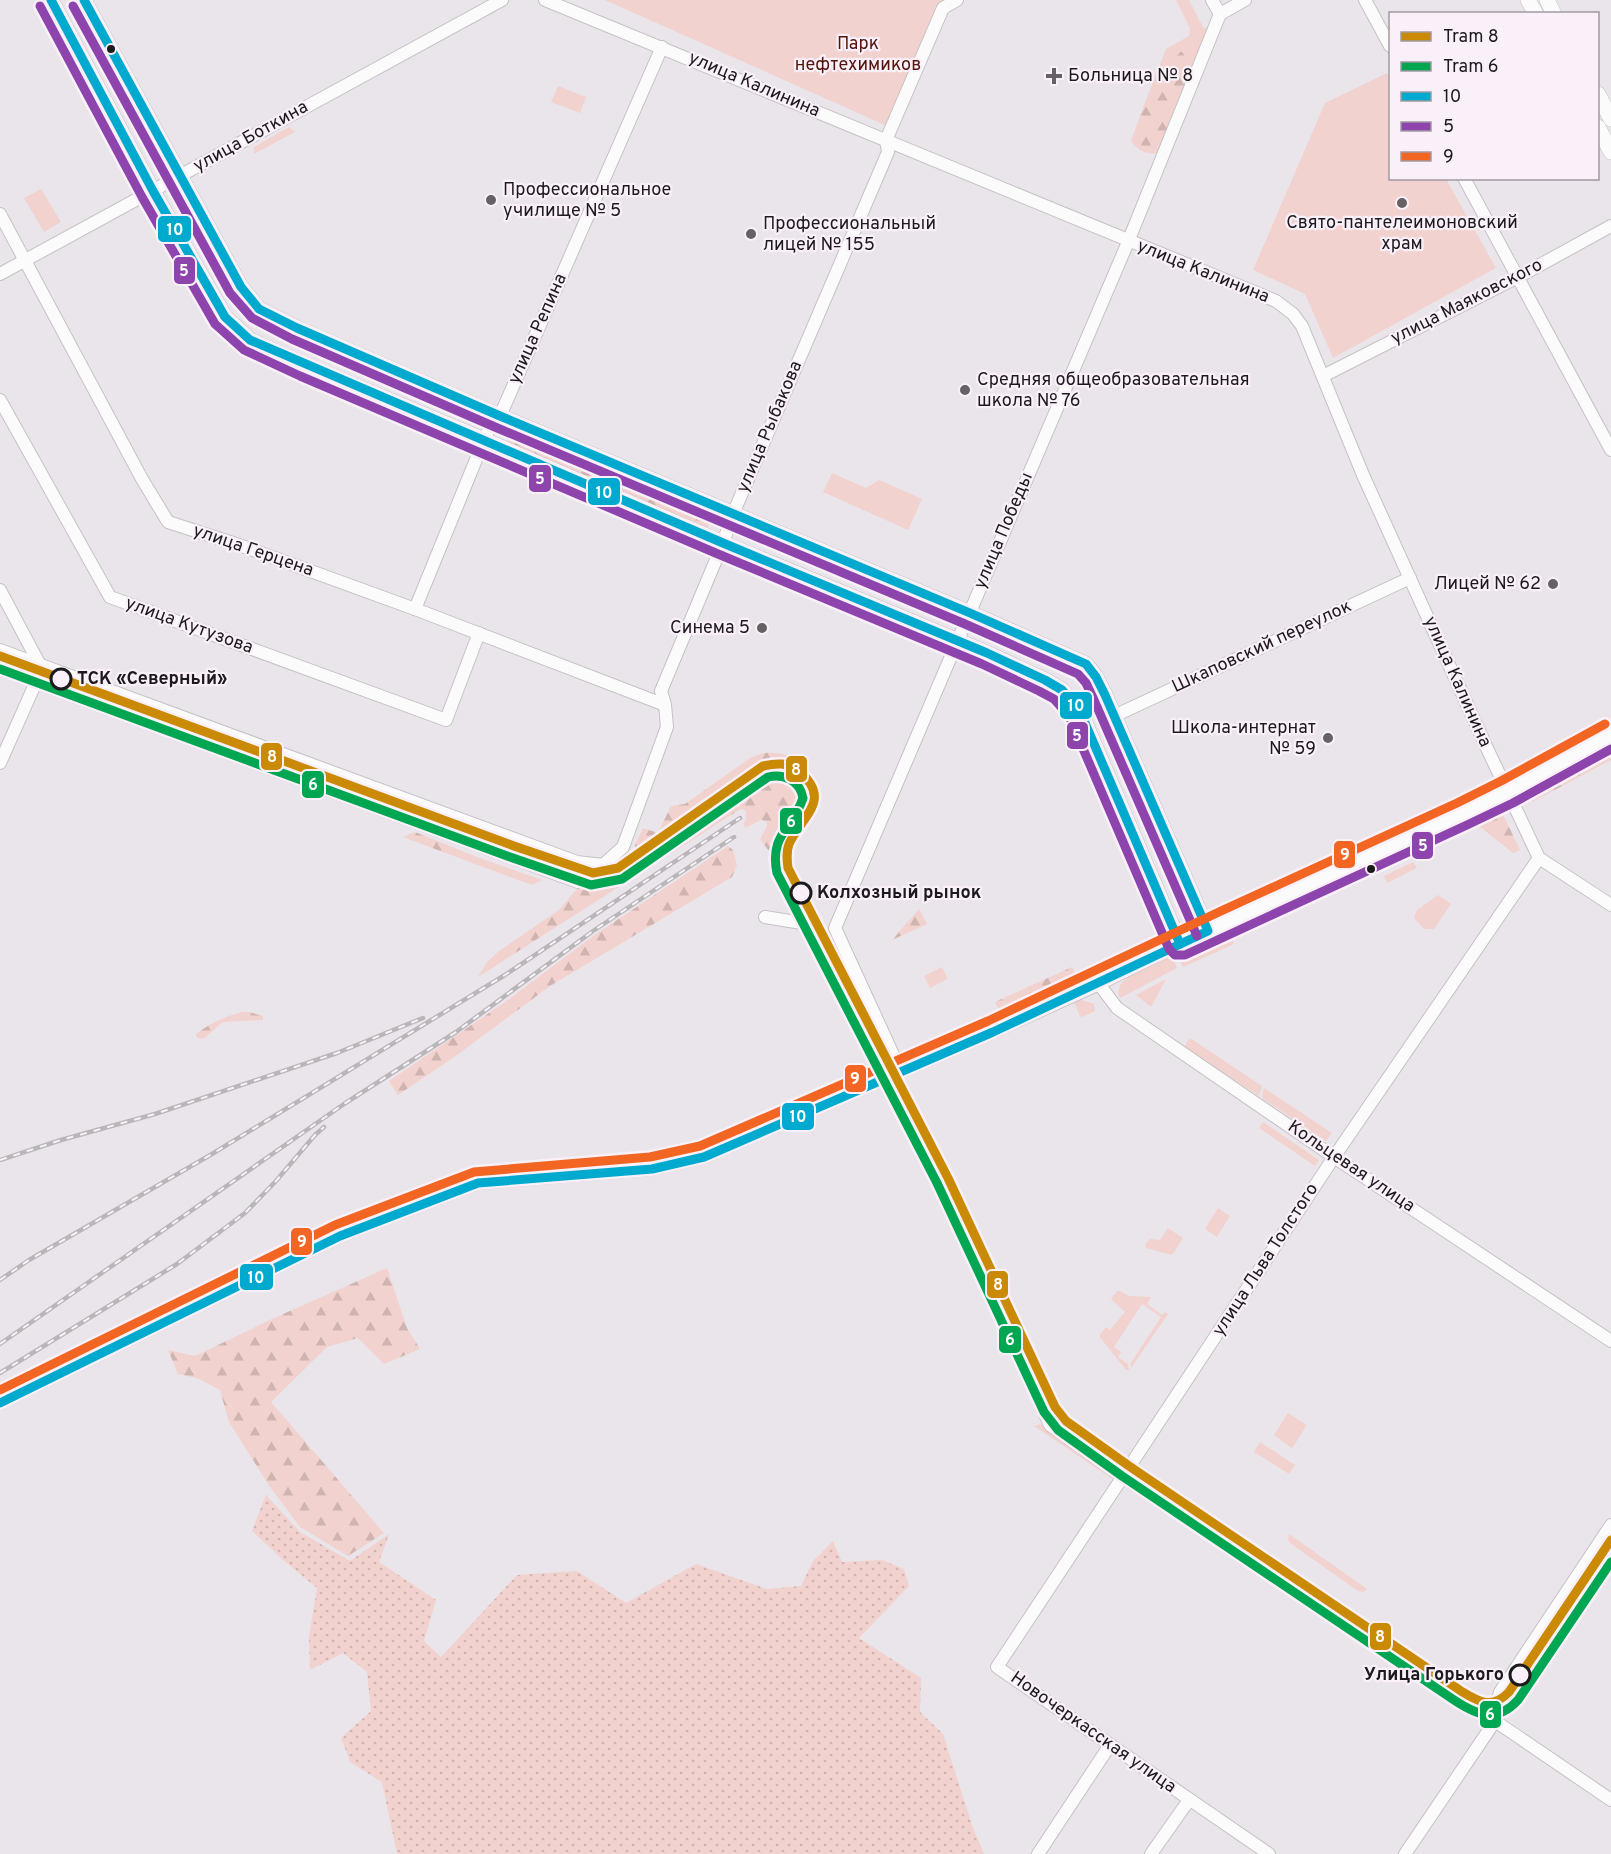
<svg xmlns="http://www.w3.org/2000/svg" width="1611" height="1854" font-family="Overpass,sans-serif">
	<defs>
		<pattern id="forest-firs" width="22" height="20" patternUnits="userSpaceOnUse" patternTransform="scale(1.5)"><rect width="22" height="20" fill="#f2d2ce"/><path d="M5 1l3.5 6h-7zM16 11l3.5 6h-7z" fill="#cfb4b0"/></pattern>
		<pattern id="garden-dots" width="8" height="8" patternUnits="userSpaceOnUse" patternTransform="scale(1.5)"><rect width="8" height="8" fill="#f2d2ce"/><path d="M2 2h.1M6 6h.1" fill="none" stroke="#cfb4b0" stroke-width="1.8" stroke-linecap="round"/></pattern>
	</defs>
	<rect width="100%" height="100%" fill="#eae5ea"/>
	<!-- green -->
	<g fill="#f2d2ce">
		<path d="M 605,0 L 947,0 L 887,126 Z"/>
		<path d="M 1176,0 L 1189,0 L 1204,29 L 1212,25 L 1195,71 L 1174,60 L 1162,89 L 1147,97 L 1166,49 L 1189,36 L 1190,28 Z"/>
		<path d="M 1387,73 L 1390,80 L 1390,178 L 1446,179 L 1496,268 L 1333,358 L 1305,294 L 1253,270 L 1325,103 Z"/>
		<path d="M 558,86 L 586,97 L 580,113 L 551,102 Z"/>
		<path d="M 289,127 L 295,132 L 254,154 L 254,147 Z"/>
		<path d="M 41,189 L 61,222 L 44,232 L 24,198 Z"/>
		<path d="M 832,473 L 866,488 L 879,480 L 922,499 L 908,530 L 823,492 Z"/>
		<path d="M 477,857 L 542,880 L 532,885 L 467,861 Z"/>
		<path d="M 1413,862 L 1417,868 L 1387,883 L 1384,876 Z"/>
		<path d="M 1438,895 L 1451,904 L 1434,929 L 1424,929 L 1414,918 L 1417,910 Z"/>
		<path d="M 1227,929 L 1234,944 L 1183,967 L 1176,952 Z"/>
		<path d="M 1171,955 L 1177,968 L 1120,998 C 1110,977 1157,962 1171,955 Z"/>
		<path d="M 942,967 L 948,979 L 930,988 L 924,976 Z"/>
		<path d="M 1166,979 L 1151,1007 L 1136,995 Z"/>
		<path d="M 1082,1000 L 1094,1004 L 1095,1011 L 1082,1017 L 1080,1016 L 1074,1002 Z"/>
		<path d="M 1190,1038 L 1262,1086 L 1259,1096 L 1184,1047 Z"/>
		<path d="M 1264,1088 L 1332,1133 L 1326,1141 L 1262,1098 Z"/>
		<path d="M 1263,1122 L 1319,1160 L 1315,1166 L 1259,1128 Z"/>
		<path d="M 1218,1208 L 1230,1216 L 1217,1237 L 1205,1229 Z"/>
		<path d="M 1168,1228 L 1183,1238 L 1172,1255 L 1146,1248 L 1145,1245 L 1150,1239 L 1160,1240 Z"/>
		<path d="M 1117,1291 L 1120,1291 L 1129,1296 L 1151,1297 L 1147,1304 L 1162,1315 L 1165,1312 L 1168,1314 L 1131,1368 L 1130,1364 L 1161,1317 L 1142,1304 L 1114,1347 L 1121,1352 L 1118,1357 L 1128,1364 L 1129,1370 L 1126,1370 L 1099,1336 L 1106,1327 L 1110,1330 L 1125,1312 L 1111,1299 Z"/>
		<path d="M 1288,1413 L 1307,1425 L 1292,1448 L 1274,1435 Z"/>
		<path d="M 1040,1424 L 1117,1476 L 1114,1480 L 1034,1426 Z"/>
		<path d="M 1260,1442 L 1295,1465 L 1289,1474 L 1254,1452 Z"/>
		<path d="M 1289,1534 L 1367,1589 L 1363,1592 L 1358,1591 L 1290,1543 L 1288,1540 Z"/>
		<path d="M 1334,1619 L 1465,1709 L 1462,1713 L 1328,1622 Z"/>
	</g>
	<!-- forest -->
	<g fill="url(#forest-firs)">
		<path d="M 1185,51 L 1189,52 L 1195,71 L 1159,153 C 1147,155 1138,151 1131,141 L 1147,97 L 1162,89 L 1174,60 L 1180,52 Z"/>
		<path d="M 513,427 L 713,513 L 711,519 L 511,433 Z"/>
		<path d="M 509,438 L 709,524 L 707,530 L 506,444 Z"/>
		<path d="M 1611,747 L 1611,760 L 1532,802 L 1527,792 Z"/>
		<path d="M 763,753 C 777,752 793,754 803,765 C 787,759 776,757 761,764 L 636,851 L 635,845 L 643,828 L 658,833 L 671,806 L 685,804 L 750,758 Z"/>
		<path d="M 773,772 L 786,772 L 800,783 L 806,798 L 803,813 L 784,837 L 778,849 L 774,852 L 769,851 L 760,839 L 767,826 L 766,821 L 761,820 L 745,828 L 744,824 L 746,819 L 746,811 L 742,809 L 739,810 L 478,977 L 487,962 L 499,951 L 559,910 L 575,891 L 590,882 L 621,875 L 760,778 Z"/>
		<path d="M 1499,806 L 1520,850 L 1513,853 L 1470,819 Z"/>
		<path d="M 415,832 L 477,857 L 467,861 L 403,837 Z"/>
		<path d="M 728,846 L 733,850 L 737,865 L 732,877 L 550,986 L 457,1055 L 398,1095 L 389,1081 L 505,1002 L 596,934 Z"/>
		<path d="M 919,909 L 927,924 L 892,940 Z"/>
		<path d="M 1072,967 L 1076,976 L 999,1010 L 995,1002 Z"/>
		<path d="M 242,1012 L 249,1012 L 263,1016 L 263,1020 L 223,1022 L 203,1039 L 197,1038 L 196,1034 C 211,1023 224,1017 242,1012 Z"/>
		<path d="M 387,1268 L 407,1328 L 420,1349 L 384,1364 L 358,1338 L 327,1347 L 271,1402 L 384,1533 L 348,1556 L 300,1527 L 270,1487 L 229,1422 L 220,1390 L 197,1378 L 178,1374 L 168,1350 L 195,1356 L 274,1318 Z"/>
	</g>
	<!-- garden -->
	<path fill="url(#garden-dots)" d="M 266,1495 L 300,1532 L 350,1561 L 389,1534 L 379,1562 L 436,1600 L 424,1641 L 441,1657 L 517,1575 L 577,1571 L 626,1603 L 696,1564 L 767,1589 L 801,1586 L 813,1561 L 833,1541 L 842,1562 L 882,1560 L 904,1569 L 909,1586 L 859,1638 L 921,1678 L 920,1712 L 943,1734 L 973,1828 L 984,1854 L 397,1854 L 382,1782 L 350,1762 L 341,1738 L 371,1711 L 367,1672 L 343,1653 L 310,1670 L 309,1637 L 317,1588 L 283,1560 L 252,1531 Z"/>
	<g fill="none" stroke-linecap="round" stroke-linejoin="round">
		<!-- minor casing -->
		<g stroke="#c5c1c5" stroke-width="14">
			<g id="minor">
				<path d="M 545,0 C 790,99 1032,203 1276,301 L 1293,314 L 1302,326 L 1363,475 L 1485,744 L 1539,858 L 1611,905"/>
				<path d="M 1212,0 L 1220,14"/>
				<path d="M 1365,0 L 1390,46"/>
				<path d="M 1464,178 L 1611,450"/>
				<path d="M 0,214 L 142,479 L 168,522 L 239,545 L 415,609 L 665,705"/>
				<path d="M 0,274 L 502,0"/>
				<path d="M 1323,376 L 1518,277 L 1611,226"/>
				<path d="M 0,400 L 110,597 L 446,720 L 479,633"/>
				<path d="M 0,590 L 40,665"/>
				<path d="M 415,609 L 484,440 L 490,427 L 500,416 L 662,47"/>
				<path d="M 0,650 L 577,862 L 603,865"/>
				<path d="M 0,669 L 578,882 L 603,865 L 623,847 L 667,727 L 665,705 L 661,691 L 723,543 L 733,514 L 888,152 L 886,140 L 943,8 L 957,0"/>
				<path d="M 1114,716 L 1410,578"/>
				<path d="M 0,763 L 36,682 L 40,665"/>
				<path d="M 765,917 L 808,924 L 952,1207 L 1050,1425 L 1123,1477 L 1495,1721 L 1611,1800"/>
				<path d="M 1099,984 L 1117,1008 L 1334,1157 L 1611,1341"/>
				<path d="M 901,1072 L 835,928 L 1128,242 L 1220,14 L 1245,0"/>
				<path d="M 0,1403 L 340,1236 L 478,1183 L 652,1169 L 704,1157 L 993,1032 L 1099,984 L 1180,944"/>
				<path d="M 1038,1854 L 1110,1745"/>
				<path d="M 1151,1854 L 1189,1800"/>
				<path d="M 1269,1854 L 997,1667 L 1334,1157 L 1539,858"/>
				<path d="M 1405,1854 L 1495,1721 L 1496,1707 L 1500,1692 L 1611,1525"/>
			</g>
		</g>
		<!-- major casing -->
		<g stroke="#c5c1c5" stroke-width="16">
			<g id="major">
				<path d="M 51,0 L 153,191 L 225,317 L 250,340 L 305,365 L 484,440 L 723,543 L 987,653 L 1045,680 L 1062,690 L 1079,709 L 1180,944 L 1462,814 L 1507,792 L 1611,735"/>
				<path d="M 84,0 L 241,287 L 259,309 L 297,328 L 500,416 L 970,613 L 1086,664 L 1096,677 L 1105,695 L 1208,931"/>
				<path d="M 1528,0 L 1536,14"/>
				<path d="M 1547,0 L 1554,14"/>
				<path d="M 1598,94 L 1611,119"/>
				<path d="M 1598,127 L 1611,152"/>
				<path d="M 1079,709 L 1105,695"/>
			</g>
		</g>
		<!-- minor -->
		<use href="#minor" stroke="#fcfbfc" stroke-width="12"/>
		<!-- major -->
		<use href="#major" stroke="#fcfbfc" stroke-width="15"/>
		<!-- rail casing -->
		<g stroke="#b8b6b8" stroke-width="4.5">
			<g id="rail">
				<path d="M 0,1160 L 61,1140 L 155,1114 L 337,1053 L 423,1018"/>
				<path d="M 0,1280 L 29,1260 L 212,1154 L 505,975 L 740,818"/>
				<path d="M 0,1344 L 344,1104 L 456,1032 L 593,931 L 734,837"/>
				<path d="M 0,1373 L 177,1264 L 245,1213 L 276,1181 L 315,1135 L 324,1127"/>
			</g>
		</g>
		<!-- rail -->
		<use href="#rail" stroke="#f9f0f9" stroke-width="2" stroke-dasharray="7" stroke-linecap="butt"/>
		<!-- bus-1 casing -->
		<g stroke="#f9f0f9" stroke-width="14">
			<g id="bus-1">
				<path d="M 51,0 L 153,191 L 225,317 L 250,340 L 723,543 L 987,653 L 1045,680 L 1062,690 L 1079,709 L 1180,944"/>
				<path d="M 0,1403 L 340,1236 L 478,1183 L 652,1169 L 704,1157 L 993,1032 L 1208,931 L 1105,695 L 1096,677 L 1086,664 L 970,613 L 500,416 L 297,328 L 259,309 L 241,287 L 84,0"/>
			</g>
		</g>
		<!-- bus-2 casing -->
		<g stroke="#f9f0f9" stroke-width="14">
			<g id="bus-2">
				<path d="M 40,6 L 142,197 L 215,324 L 244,350 L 300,376 L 718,554 L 982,664 L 1039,691 L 1054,699 L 1069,716 L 1169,949 L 1175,955 L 1185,955 L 1467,825 L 1513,803 L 1611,749"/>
				<path d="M 73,6 L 230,293 L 252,318 L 292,339 L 495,427 L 965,624 L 1078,674 L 1086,683 L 1094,700 L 1197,936"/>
			</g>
		</g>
		<!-- bus-3 casing -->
		<g stroke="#f9f0f9" stroke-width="14">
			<path id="bus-3" d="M 0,1390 L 335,1225 L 474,1172 L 650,1157 L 700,1146 L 988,1021 L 1221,911 L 1457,803 L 1501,781 L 1605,724"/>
		</g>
		<!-- bus-1 -->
		<use href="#bus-1" stroke="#00a9ce" stroke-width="9"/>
		<!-- bus-2 -->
		<use href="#bus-2" stroke="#8e44ad" stroke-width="9"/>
		<!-- bus-3 -->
		<use href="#bus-3" stroke="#f26522" stroke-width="9"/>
		<!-- tram-1 casing -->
		<g stroke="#f9f0f9" stroke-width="14">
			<path id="tram-1" d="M 0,656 L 514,846 L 593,873 L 618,868 L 763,766 C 776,763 788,762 799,771 C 833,800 802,816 789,844 C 786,852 787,860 788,868 L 948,1178 L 1055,1407 L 1066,1421 L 1129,1466 L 1461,1691 C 1479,1702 1492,1710 1509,1692 L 1611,1540"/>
		</g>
		<!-- tram-2 casing -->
		<g stroke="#f9f0f9" stroke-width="14">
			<path id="tram-2" d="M 0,669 L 510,857 L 591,885 L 622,879 L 768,777 C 784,773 800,781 803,798 C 793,829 769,834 777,873 L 937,1183 L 1044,1412 L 1058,1430 L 1122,1476 L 1454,1700 C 1478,1716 1497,1723 1518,1700 L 1611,1562"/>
		</g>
		<!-- tram-1 -->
		<use href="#tram-1" stroke="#cb8a06" stroke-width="9"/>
		<!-- tram-2 -->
		<use href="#tram-2" stroke="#00a651" stroke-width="9"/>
	</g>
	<!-- markers -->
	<g fill="#1d1a1d" stroke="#f9f0f9" stroke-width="2">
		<circle cx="111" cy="49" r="5"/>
		<circle cx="1371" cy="869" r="5"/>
	</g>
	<g fill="#656165" stroke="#f9f0f9" stroke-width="2">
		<path d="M1051 67h6v6h6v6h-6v6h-6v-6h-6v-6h6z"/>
		<circle cx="491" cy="200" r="6"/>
		<circle cx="1402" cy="203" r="6"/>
		<circle cx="751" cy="234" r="6"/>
		<circle cx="965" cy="390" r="6"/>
		<circle cx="1553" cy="584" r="6"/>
		<circle cx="762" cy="628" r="6"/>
		<circle cx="1328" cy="738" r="6"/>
	</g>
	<g fill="#f9f0f9" stroke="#1d1a1d" stroke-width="3">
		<circle cx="61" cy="679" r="10"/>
		<circle cx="801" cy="893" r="10"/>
		<circle cx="1520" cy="1675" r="10"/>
	</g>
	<g text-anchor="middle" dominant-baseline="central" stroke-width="4.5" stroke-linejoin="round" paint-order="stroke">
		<!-- park labels -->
		<g font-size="18" fill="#53140a" stroke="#f9f0f9">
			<text x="858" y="44">Парк<tspan x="858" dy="21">нефтехимиков</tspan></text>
		</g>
		<!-- poi labels -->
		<g font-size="18" fill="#1d1a1d" stroke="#f9f0f9" text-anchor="start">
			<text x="1068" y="76">Больница № 8</text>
			<text x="503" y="190">Профессиональное<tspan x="503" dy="21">училище № 5</tspan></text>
			<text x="1402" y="223" text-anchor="middle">Свято-пантелеимоновский<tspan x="1402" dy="21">храм</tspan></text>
			<text x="763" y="224">Профессиональный<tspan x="763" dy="21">лицей № 155</tspan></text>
			<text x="977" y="380">Средняя общеобразовательная<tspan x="977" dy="21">школа № 76</tspan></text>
			<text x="1541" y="584" text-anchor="end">Лицей № 62</text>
			<text x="750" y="628" text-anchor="end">Синема 5</text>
			<text x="1316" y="728" text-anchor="end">Школа-интернат<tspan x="1316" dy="21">№ 59</tspan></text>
		</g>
		<!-- street labels -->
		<g font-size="18" fill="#1d1a1d" stroke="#f9f0f9">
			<text transform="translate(754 85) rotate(23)">улица Калинина</text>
			<text transform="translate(251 137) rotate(-29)">улица Боткина</text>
			<text transform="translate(1203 272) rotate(22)">улица Калинина</text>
			<text transform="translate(1467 302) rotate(-27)">улица Маяковского</text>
			<text transform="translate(538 329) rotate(-66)">улица Репина</text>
			<text transform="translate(770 427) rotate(-67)">улица Рыбакова</text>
			<text transform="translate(1004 531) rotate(-67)">улица Победы</text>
			<text transform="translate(253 551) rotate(19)">улица Герцена</text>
			<text transform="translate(189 626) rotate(20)">улица Кутузова</text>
			<text transform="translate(1262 647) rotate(-25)">Шкаповский переулок</text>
			<text transform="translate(1457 682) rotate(66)">улица Калинина</text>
			<text transform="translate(1351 1167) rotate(34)">Кольцевая улица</text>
			<text transform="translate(1266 1260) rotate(-57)">улица Льва Толстого</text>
			<text transform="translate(1093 1733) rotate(35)">Новочеркасская улица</text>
		</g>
		<!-- stop labels -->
		<g font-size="18" font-weight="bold" fill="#1d1a1d" stroke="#f9f0f9" text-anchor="start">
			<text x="77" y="679">ТСК «Северный»</text>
			<text x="817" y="893">Колхозный рынок</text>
			<text x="1504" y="1675" text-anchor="end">Улица Горького</text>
		</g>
	</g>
	<g stroke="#f9f0f9" stroke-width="2">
		<rect x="157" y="215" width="35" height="28" rx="6" fill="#00a9ce"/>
		<rect x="173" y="256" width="23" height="29" rx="6" fill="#8e44ad"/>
		<rect x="528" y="464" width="24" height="29" rx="6" fill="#8e44ad"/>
		<rect x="587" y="477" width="34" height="29" rx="6" fill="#00a9ce"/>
		<rect x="1059" y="691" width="34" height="29" rx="6" fill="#00a9ce"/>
		<rect x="1066" y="721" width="23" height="29" rx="6" fill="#8e44ad"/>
		<rect x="260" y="742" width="23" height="29" rx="6" fill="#cb8a06"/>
		<rect x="785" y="755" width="23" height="28" rx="6" fill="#cb8a06"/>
		<rect x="301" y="770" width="24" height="29" rx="6" fill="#00a651"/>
		<rect x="779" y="807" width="24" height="28" rx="6" fill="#00a651"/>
		<rect x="1411" y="831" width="23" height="29" rx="6" fill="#8e44ad"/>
		<rect x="1333" y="840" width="23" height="29" rx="6" fill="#f26522"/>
		<rect x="844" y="1064" width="23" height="29" rx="6" fill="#f26522"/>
		<rect x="781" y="1102" width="34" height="29" rx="6" fill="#00a9ce"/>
		<rect x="290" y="1227" width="23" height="29" rx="6" fill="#f26522"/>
		<rect x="239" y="1263" width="35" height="28" rx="6" fill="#00a9ce"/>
		<rect x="986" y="1270" width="23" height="29" rx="6" fill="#cb8a06"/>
		<rect x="998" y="1325" width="24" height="29" rx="6" fill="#00a651"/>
		<rect x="1369" y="1622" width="23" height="29" rx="6" fill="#cb8a06"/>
		<rect x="1479" y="1700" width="23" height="29" rx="6" fill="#00a651"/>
	</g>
	<g font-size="16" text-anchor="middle" font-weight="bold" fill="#fff">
		<text x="175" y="235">10</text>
		<text x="184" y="276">5</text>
		<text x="540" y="484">5</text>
		<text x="604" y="498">10</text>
		<text x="1076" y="711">10</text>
		<text x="1077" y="741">5</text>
		<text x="272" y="762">8</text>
		<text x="796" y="775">8</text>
		<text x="313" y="790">6</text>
		<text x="791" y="827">6</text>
		<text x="1423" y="851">5</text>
		<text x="1345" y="860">9</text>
		<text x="855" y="1084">9</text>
		<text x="798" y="1122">10</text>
		<text x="302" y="1247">9</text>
		<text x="256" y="1283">10</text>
		<text x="998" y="1290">8</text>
		<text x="1010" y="1345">6</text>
		<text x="1380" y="1642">8</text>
		<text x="1490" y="1720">6</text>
	</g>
	<!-- legend -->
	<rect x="1389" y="12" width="210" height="168" fill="#f9f0f9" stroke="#a19aa1" stroke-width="1.5"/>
	<rect x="1401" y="32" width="30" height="9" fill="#cb8a06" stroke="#a19aa1" stroke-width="1.5"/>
	<text x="1443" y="42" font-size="18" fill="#1d1a1d">Tram 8</text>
	<rect x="1401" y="62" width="30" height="9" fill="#00a651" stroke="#a19aa1" stroke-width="1.5"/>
	<text x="1443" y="72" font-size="18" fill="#1d1a1d">Tram 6</text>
	<rect x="1401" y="92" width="30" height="9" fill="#00a9ce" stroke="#a19aa1" stroke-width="1.5"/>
	<text x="1443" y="102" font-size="18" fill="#1d1a1d">10</text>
	<rect x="1401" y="122" width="30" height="9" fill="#8e44ad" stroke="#a19aa1" stroke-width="1.5"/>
	<text x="1443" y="132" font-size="18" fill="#1d1a1d">5</text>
	<rect x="1401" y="152" width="30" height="9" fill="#f26522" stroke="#a19aa1" stroke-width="1.5"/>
	<text x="1443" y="162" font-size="18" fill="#1d1a1d">9</text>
</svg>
